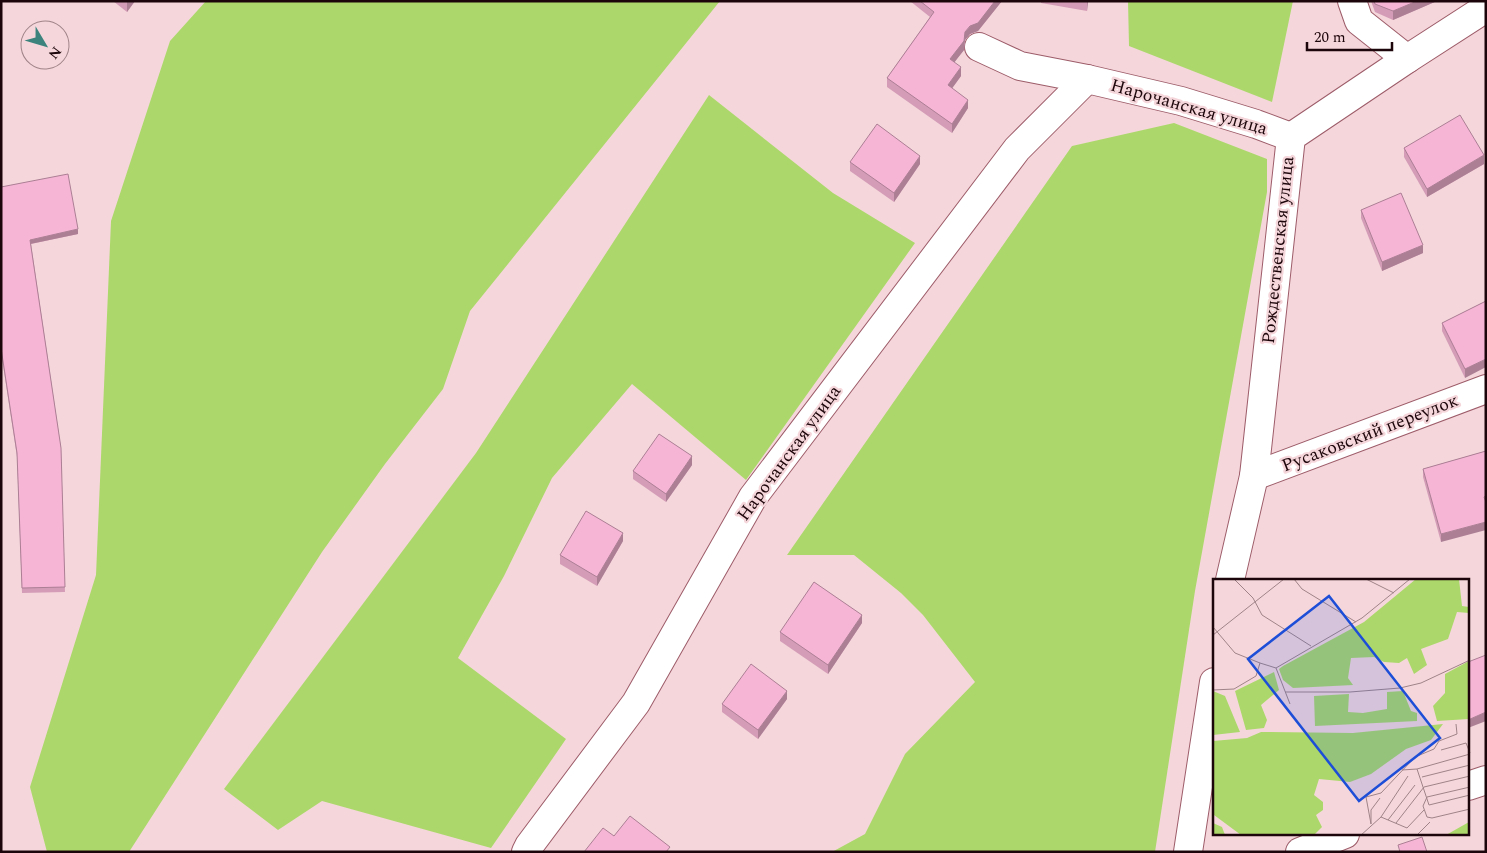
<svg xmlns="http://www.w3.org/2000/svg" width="1487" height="853" font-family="Spectral,serif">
	<rect width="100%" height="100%" fill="#f5d7db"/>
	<!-- green -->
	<g fill="#acd86b">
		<path d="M 206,1 L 720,1 L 470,311 L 443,389 L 385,464 L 322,552 L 129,852 L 47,852 L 30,787 L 96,575 L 111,221 L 170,41 Z"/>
		<path d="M 1128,1 L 1293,1 L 1272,102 L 1129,46 Z"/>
		<path d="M 709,95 L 833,193 L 915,243 L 746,480 L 632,384 L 552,478 L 504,576 L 458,658 L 566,739 L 491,848 L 322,801 L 278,830 L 224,789 L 476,453 Z"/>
		<path d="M 1174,123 L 1267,159 L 1267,192 L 1195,591 L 1155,852 L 832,852 L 865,834 L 905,754 L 975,682 L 923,615 L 901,593 L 854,555 L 787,555 L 1072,146 Z"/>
	</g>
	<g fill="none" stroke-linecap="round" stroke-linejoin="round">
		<!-- minor casing -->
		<g stroke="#9d5c69" stroke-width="30">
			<g id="minor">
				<path d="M 979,47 L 1020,66 L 1087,79 L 1181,101 L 1256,124 L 1291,137"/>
				<path d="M 1407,59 L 1486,8"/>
				<path d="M 1254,476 L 1486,389"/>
				<path d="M 1230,580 L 1254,476 L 1291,137 L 1407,59 L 1359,21 L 1352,1"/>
				<path d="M 1468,786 L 1486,780"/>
				<path d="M 526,852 L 529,846 L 636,703 L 753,497 L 1017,149 L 1087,79"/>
				<path d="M 1188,852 L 1214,682"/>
				<path d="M 1300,852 L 1345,834"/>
			</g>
		</g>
		<!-- minor -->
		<use href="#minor" stroke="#fff" stroke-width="28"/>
	</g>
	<!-- wall -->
	<g fill="#d49cb7">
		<path d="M 113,1 L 135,1 L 127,12 Z"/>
		<path d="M 910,1 L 1002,1 L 978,31 L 970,34 L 965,40 L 964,50 L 954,62 L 961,76 L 952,88 L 968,108 L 952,133 L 887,87 L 887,78 L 930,17 Z"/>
		<path d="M 1041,1 L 1088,1 L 1087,11 L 1041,3 Z"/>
		<path d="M 1371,1 L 1437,1 L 1393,20 L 1375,12 Z"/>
		<path d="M 1404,148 L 1484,164 L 1427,197 L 1404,157 Z"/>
		<path d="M 850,162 L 920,164 L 894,202 L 850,171 Z"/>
		<path d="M 1,187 L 78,234 L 31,244 L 61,448 L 65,592 L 22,593 L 17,457 L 1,352 Z"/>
		<path d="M 1361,210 L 1423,253 L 1382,271 L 1361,218 Z"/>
		<path d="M 1486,301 L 1465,378 L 1442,331 L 1442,323 Z"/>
		<path d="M 1486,451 L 1441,542 L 1423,477 L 1423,469 Z"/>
		<path d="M 692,465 L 666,502 L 633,479 L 633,471 Z"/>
		<path d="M 623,541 L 597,586 L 560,564 L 560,555 Z"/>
		<path d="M 862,623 L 828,674 L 780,641 L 780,632 Z"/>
		<path d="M 787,699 L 758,739 L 722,712 L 722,704 Z"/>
	</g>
	<!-- shaded-wall -->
	<g fill="#ac7f95">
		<path d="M 127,1 L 135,1 L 127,12 Z"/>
		<path d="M 995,1 L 1002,1 L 978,31 L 970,34 L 965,40 L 964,50 L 950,68 L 950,59 L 965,32 Z"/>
		<path d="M 1087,1 L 1088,1 L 1087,11 Z"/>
		<path d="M 1417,1 L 1437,1 L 1393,20 L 1393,11 Z"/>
		<path d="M 961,67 L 961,76 L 948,94 L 948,85 Z"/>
		<path d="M 968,100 L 968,108 L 952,133 L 952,124 Z"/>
		<path d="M 1484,155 L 1484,164 L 1427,197 L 1427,189 Z"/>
		<path d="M 920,156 L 920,164 L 894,202 L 894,193 Z"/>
		<path d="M 78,229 L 78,234 L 30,244 L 30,240 Z"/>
		<path d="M 1423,245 L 1423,253 L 1382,271 L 1382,262 Z"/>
		<path d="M 1486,359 L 1486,367 L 1465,378 L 1465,369 Z"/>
		<path d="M 692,456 L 692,465 L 666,502 L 666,494 Z"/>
		<path d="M 1486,522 L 1486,530 L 1441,542 L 1441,534 Z"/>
		<path d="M 623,533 L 623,541 L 597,586 L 597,577 Z"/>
		<path d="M 862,615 L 862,623 L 828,674 L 828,665 Z"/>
		<path d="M 787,691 L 787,699 L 758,739 L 758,730 Z"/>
		<path d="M 1486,712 L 1486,721 L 1468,728 L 1468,720 Z"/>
	</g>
	<!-- building -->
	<g fill="#f6b5d5" stroke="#ac7f95">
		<path d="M 920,1 L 995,1 L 978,23 L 970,26 L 965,32 L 964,41 L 950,59 L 961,67 L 948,85 L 968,100 L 952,124 L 887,78 L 934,12 Z"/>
		<path d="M 1374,1 L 1417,1 L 1393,11 L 1375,4 Z"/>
		<path d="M 1460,115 L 1484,155 L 1427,189 L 1404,148 Z"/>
		<path d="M 877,124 L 920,156 L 894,193 L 850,162 Z"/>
		<path d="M 68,174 L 78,229 L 30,240 L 61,448 L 65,587 L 22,588 L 17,453 L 1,348 L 1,187 Z"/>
		<path d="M 1401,193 L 1423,245 L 1382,262 L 1361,210 Z"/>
		<path d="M 1486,301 L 1486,359 L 1465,369 L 1442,323 Z"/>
		<path d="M 659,434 L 692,456 L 666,494 L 633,471 Z"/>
		<path d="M 1486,451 L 1486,496 L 1484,497 L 1486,502 L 1486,522 L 1441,534 L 1423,469 Z"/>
		<path d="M 586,511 L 623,533 L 597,577 L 560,555 Z"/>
		<path d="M 814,582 L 862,615 L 828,665 L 780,632 Z"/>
		<path d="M 1486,655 L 1486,712 L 1468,720 L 1468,662 Z"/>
		<path d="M 751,664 L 787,691 L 758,730 L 722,704 Z"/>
		<path d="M 630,816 L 670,847 L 666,852 L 584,852 L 603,828 L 614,836 Z"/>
		<path d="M 1422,837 L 1427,852 L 1400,852 L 1398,845 Z"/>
	</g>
	<g text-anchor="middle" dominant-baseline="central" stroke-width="4.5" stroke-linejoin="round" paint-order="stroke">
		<!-- street labels -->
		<g font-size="18" fill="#1d060b" stroke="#f5d7db">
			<text transform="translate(1189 107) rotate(16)">Нарочанская улица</text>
			<text transform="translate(1278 250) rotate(-84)">Рождественская улица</text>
			<text transform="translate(1370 433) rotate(-21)">Русаковский переулок</text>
			<text transform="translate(789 453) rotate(-54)">Нарочанская улица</text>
		</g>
	</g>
	<!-- overview -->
	<g transform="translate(1213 579)">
		<rect width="256" height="256" fill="#f5d7db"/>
		<path d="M 203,0 L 246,0 L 249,27 L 256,28 L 256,34 L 244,33 L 235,60 L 208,70 L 214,86 L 201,95 L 194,79 L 186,84 L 171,83 L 161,78 L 138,79 L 135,99 L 140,106 L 80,109 L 70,101 L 66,90 L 70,87 L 151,43 ZM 256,82 L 256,140 L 224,142 L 220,127 L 232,114 L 232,95 ZM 61,93 L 66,111 L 48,126 L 54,141 L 51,149 L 33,151 L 22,112 ZM 0,112 L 12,117 L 27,153 L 0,156 ZM 190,112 L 198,132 L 204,134 L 204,142 L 102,147 L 101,117 L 136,115 L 135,133 L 150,134 L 174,130 L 174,113 ZM 230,145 L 218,161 L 193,170 L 158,195 L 137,203 L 106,200 L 101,216 L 110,223 L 110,231 L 103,236 L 109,248 L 101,256 L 28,256 L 1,236 L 0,244 L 9,248 L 12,256 L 0,256 L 0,162 L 34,159 L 48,153 L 140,154 ZM 256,243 L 256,256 L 233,256 Z" fill="#acd86b"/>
		<path fill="none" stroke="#9f8388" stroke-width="1" d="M 21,0 L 40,19 L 49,36 L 98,67M 81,0 L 89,10 L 143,43M 153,0 L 181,14M 0,48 L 22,74 L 47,84M 0,56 L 71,0M 63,89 L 77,125M 0,111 L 21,110 L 43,97 L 47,84 L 63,89 L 149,39 L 197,0M 72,113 L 137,113 L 187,109 L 208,104 L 257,81M 228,171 L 253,164 L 257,174M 204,190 L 257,175M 189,191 L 204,190 L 216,226 L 257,216M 209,198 L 257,186M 257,208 L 214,218 L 210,227 L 214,238 L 219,239 L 257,230M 168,238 L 195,197M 175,241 L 202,206M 183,244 L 211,208 L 257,197M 158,245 L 153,218 L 168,214 L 202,178 L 221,170 L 226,162 L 244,155 L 243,145M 158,245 L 158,231 L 167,219M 147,257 L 168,238 L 194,249 L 211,231M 203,257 L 217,243"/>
		<path fill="#1d4ed8" fill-opacity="0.15" stroke="#1d4ed8" stroke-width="2.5" d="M 116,17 L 227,159 L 146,222 L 35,80 Z"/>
		<rect width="256" height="256" fill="none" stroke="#1d060b" stroke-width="2.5"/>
	</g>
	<!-- border -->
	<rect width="1487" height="853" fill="none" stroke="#1d060b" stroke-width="5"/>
	<!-- north arrow -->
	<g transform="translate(45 45) rotate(128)"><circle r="24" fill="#f5d7db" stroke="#9f8388"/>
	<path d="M0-4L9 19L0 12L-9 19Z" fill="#3c837d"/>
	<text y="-8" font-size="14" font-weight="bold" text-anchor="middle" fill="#1d060b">N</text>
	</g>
	<!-- scale -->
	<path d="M1307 42v8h85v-8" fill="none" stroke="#1d060b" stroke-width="2.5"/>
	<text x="1314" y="42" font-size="15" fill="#1d060b" stroke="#f5d7db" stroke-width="4" paint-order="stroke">20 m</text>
</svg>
